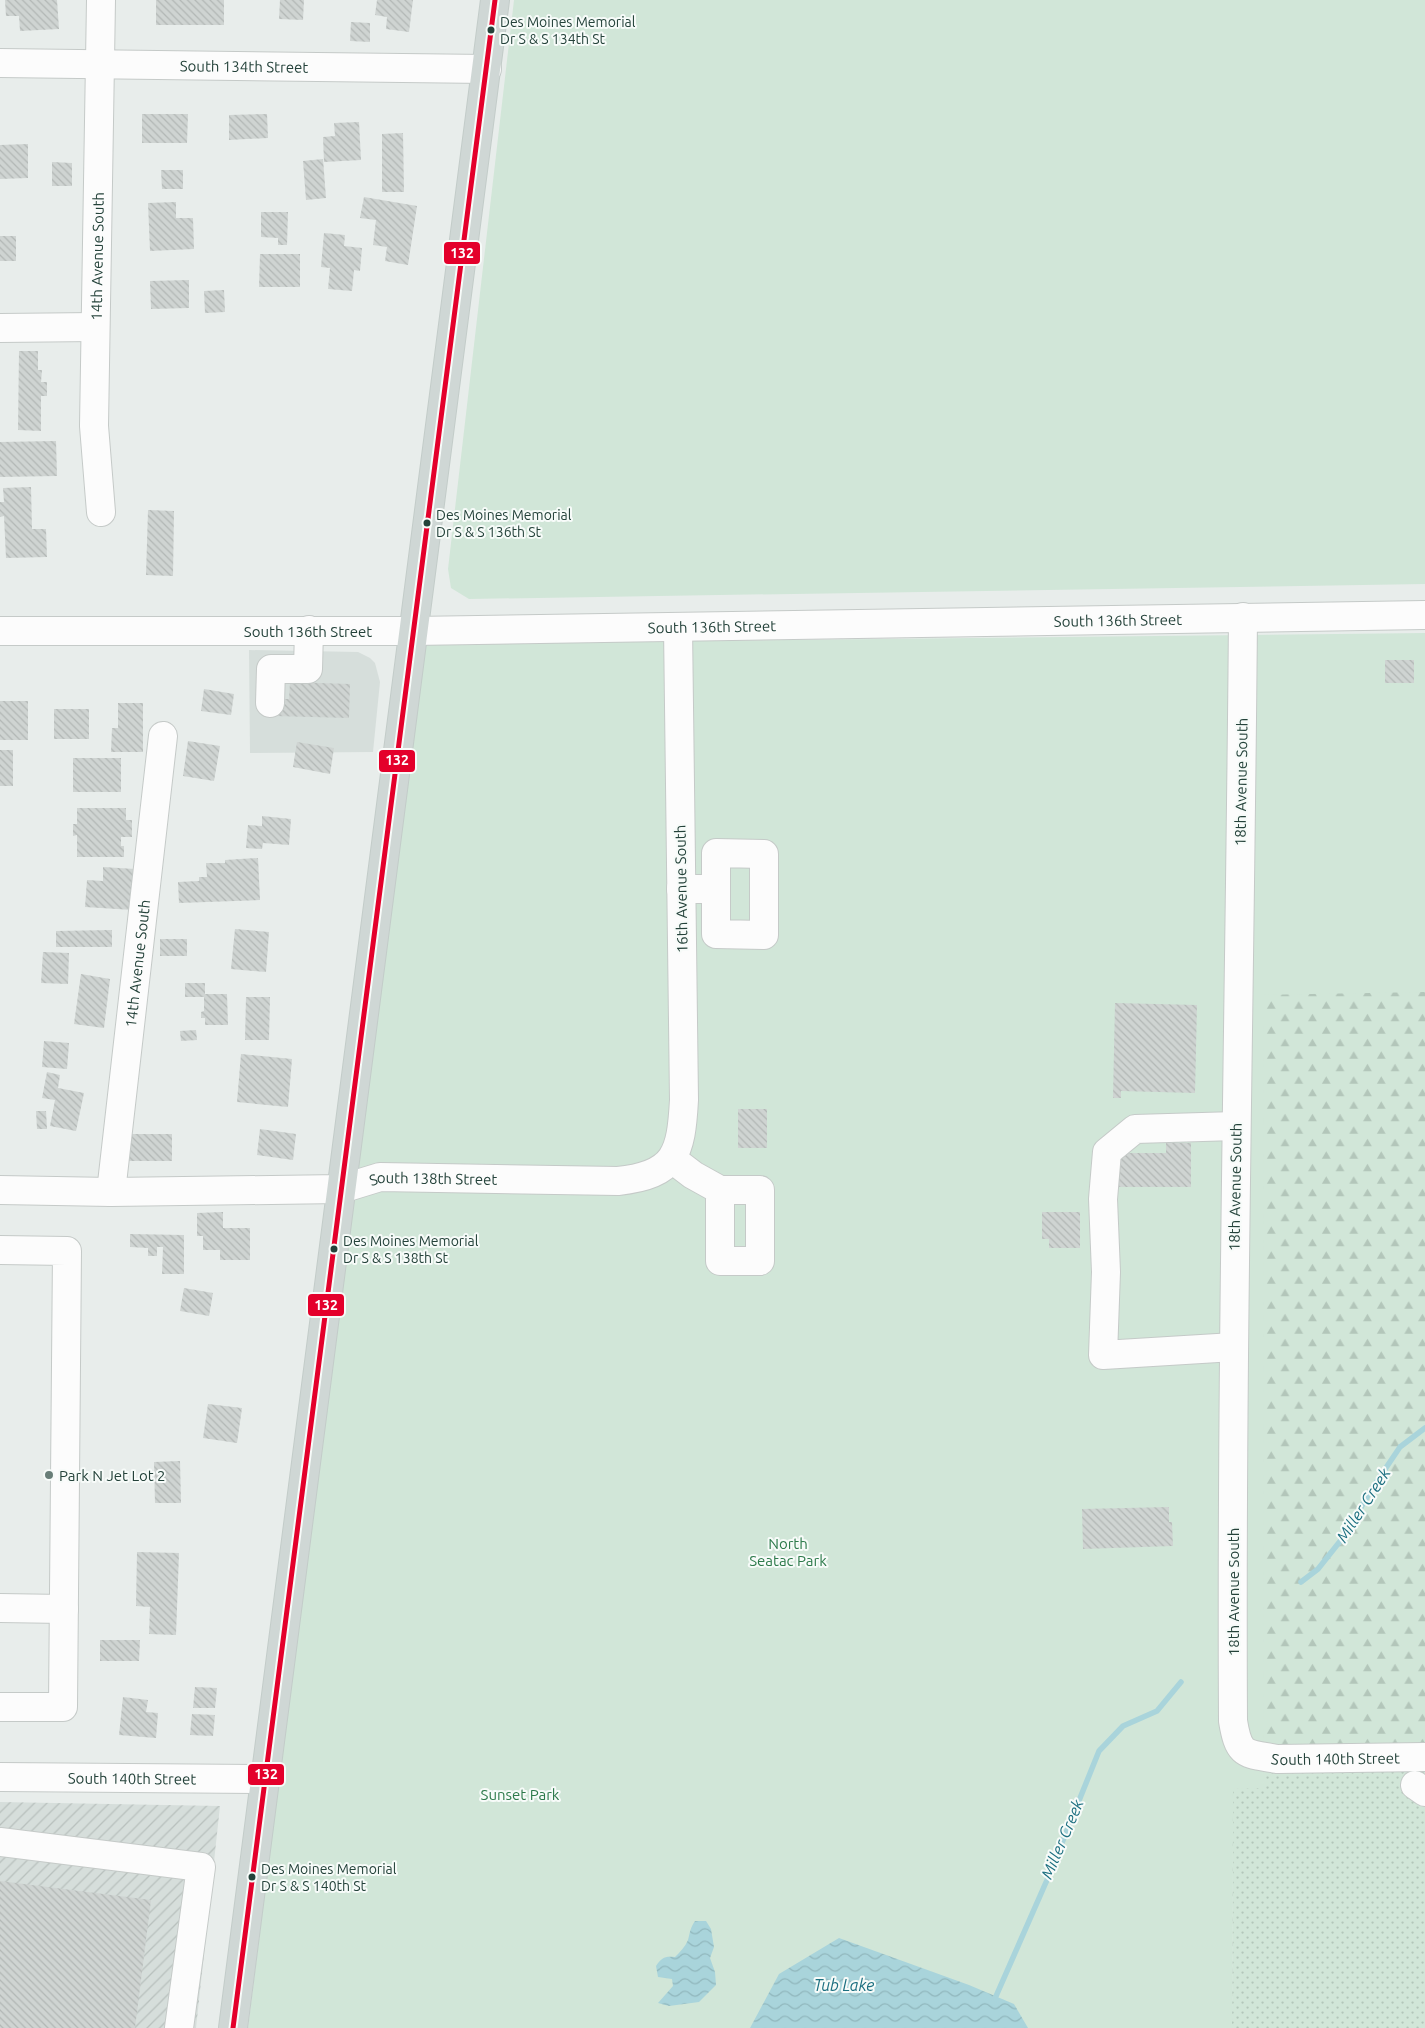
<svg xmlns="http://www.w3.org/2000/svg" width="1425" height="2028" font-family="Ubuntu,sans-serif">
	<defs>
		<pattern id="industrial-furrows" width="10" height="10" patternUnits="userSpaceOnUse" patternTransform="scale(1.25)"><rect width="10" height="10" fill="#d6dedb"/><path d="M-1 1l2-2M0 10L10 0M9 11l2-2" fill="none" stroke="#b8c0bd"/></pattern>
		<pattern id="grass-dots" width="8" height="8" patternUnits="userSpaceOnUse" patternTransform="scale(1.25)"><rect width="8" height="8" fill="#d1e6d8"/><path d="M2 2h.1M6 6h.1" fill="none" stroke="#b3c6ba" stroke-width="1.8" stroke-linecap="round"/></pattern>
		<pattern id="forest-firs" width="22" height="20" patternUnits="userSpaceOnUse" patternTransform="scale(1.25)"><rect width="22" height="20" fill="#d1e6d8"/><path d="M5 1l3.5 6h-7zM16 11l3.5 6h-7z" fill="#b3c6ba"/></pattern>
		<pattern id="water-waves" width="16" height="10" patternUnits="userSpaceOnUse" patternTransform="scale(1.25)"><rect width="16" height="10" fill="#a9d4db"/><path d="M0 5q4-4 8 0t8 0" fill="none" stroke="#91b7bd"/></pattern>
		<pattern id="building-back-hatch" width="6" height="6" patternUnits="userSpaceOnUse" patternTransform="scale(1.25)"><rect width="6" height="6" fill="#cfd4d2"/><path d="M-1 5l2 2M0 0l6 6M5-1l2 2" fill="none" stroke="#b2b7b5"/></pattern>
	</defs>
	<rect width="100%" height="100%" fill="#e8edeb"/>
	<!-- built -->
	<path fill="#d6dedb" d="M 249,650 L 358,652 L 370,658 L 375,663 L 380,682 L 373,752 L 250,753 Z"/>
	<!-- industrial -->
	<path fill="url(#industrial-furrows)" d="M 0,1802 L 220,1806 L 196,2028 L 0,2028 Z"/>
	<!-- grass -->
	<path fill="url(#grass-dots)" d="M 1425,1764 L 1425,2028 L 1232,2028 L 1233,1788 L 1264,1767 Z"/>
	<!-- forest -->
	<path fill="url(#forest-firs)" d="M 1425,980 L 1425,1746 L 1277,1747 L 1233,1788 L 1232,2028 L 283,1746 L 1251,987 Z"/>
	<!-- park -->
	<g fill="#d1e6d8">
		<path d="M 514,0 L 1425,0 L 1425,584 L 469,599 L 451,588 L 448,569 Z"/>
		<path d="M 1425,633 L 1425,992 L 1263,995 L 1264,1788 L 1233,1789 L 1232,2028 L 248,2028 L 421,644 Z"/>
	</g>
	<!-- water -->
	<g fill="url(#water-waves)">
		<path d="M 695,1921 L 706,1921 L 711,1929 L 714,1947 L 710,1958 L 715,1972 L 716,1985 L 699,2002 L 669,2006 L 658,2003 L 673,1986 L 672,1979 L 658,1977 L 656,1966 C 662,1957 665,1956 675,1957 C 680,1952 685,1947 688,1940 C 690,1933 690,1928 695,1921 Z"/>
		<path d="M 839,1938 L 969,1985 L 1014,2004 L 1028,2028 L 750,2028 L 779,1974 Z"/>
	</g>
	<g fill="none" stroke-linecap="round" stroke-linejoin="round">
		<!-- stream -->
		<g stroke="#a9d4db" stroke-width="5.5">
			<path d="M 1301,1582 L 1318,1569 L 1345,1535 L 1371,1490 L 1400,1447 L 1425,1428"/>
			<path d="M 993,2003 L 1047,1880 L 1099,1751 L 1123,1726 L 1157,1711 L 1181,1682"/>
		</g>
	</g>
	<!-- building -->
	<g fill="url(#building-back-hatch)">
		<path d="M 5,0 L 57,0 L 59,29 L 20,31 L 19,16 L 6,16 Z"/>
		<rect x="156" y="0" width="68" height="25"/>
		<path d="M 280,0 L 304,0 L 303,20 L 279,19 Z"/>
		<path d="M 377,0 L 413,0 L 409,32 L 386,29 L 387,17 L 375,15 Z"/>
		<path d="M 351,22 L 370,23 L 370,42 L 350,41 Z"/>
		<path d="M 142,114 L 188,114 L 187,143 L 142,143 Z"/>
		<path d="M 267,114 L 268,138 L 229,140 L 229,115 Z"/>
		<path d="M 359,122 L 361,160 L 324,162 L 323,137 L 335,136 L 334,123 Z"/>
		<path d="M 403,133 L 404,192 L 382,192 L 382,134 Z"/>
		<path d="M 28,144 L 28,178 L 0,179 L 0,145 Z"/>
		<path d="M 323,159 L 326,198 L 306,200 L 303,161 Z"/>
		<path d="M 52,162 L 72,163 L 72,186 L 52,186 Z"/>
		<path d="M 161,170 L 183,170 L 183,189 L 162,189 Z"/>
		<path d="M 364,197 L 417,206 L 408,265 L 385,261 L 387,247 L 373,245 L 376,220 L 360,218 Z"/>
		<path d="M 176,202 L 176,218 L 193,218 L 194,249 L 150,251 L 148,203 Z"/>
		<path d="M 261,212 L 288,212 L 287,245 L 278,245 L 278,238 L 261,237 Z"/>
		<path d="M 324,233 L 345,235 L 344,246 L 362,248 L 360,271 L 354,270 L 352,291 L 328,289 L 330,268 L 321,267 Z"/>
		<rect x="0" y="236" width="16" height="25"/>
		<path d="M 260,254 L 300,254 L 300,287 L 259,287 Z"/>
		<path d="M 189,280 L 189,308 L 151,309 L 150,281 Z"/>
		<path d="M 224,290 L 225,312 L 205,313 L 204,291 Z"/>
		<path d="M 19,351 L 38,351 L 38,370 L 42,370 L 41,382 L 47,382 L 47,396 L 41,396 L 41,431 L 18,430 Z"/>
		<path d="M 56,441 L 57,476 L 0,477 L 0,442 Z"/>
		<path d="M 31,487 L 32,529 L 46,529 L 47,557 L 6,558 L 4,516 L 0,517 L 0,502 L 4,502 L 3,488 Z"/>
		<path d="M 148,510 L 174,511 L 173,576 L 146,575 Z"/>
		<rect x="1385" y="660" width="29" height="23"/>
		<path d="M 290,682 L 350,684 L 349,718 L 273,716 L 274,699 L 289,699 Z"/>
		<path d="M 204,689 L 234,694 L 231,715 L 201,711 Z"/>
		<rect x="0" y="701" width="28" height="39"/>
		<path d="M 118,703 L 143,703 L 143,752 L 111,752 L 112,728 L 118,728 Z"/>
		<rect x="54" y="709" width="35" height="30"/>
		<path d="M 188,741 L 220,746 L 214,781 L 183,776 Z"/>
		<path d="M 297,742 L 334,748 L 330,774 L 293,767 Z"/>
		<rect x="0" y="750" width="13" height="36"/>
		<rect x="73" y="758" width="48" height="34"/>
		<path d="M 77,808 L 126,808 L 126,820 L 132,820 L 132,837 L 121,837 L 121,846 L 124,846 L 124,857 L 77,857 L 77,835 L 73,836 L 73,824 L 77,824 Z"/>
		<path d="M 262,816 L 291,819 L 289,845 L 263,843 L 262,849 L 246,848 L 248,825 L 262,826 Z"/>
		<path d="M 258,858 L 260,900 L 179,903 L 178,882 L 199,881 L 199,877 L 207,877 L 206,863 L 225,863 L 225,860 Z"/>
		<path d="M 103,867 L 135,869 L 133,910 L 85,907 L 87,880 L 103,881 Z"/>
		<path d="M 235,929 L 269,932 L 266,972 L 231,969 Z"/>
		<path d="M 112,930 L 112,947 L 56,947 L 56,931 Z"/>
		<rect x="160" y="939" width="27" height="17"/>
		<path d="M 43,952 L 69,953 L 68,984 L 41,983 Z"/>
		<path d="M 81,974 L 110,979 L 104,1028 L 74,1024 Z"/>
		<path d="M 185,983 L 205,983 L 205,994 L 227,994 L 228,1025 L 205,1025 L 205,1018 L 201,1018 L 201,1012 L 204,1011 L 204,997 L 185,997 Z"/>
		<path d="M 246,997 L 270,997 L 269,1040 L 245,1040 Z"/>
		<path d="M 1115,1003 L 1197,1005 L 1195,1093 L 1121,1091 L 1121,1098 L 1113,1098 Z"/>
		<path d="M 196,1030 L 197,1040 L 181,1041 L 180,1031 Z"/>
		<path d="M 44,1041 L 69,1043 L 67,1069 L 42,1067 Z"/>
		<path d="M 241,1054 L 292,1059 L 288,1107 L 237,1102 Z"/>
		<path d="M 47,1072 L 60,1075 L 58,1088 L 84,1093 L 76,1131 L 50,1126 L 55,1100 L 42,1098 Z"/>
		<rect x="738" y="1109" width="29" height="39"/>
		<path d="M 36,1111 L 46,1111 L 47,1129 L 37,1129 Z"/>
		<path d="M 260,1129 L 296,1134 L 293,1160 L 257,1155 Z"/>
		<rect x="129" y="1134" width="43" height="27"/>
		<path d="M 1166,1143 L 1191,1143 L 1191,1187 L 1118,1187 L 1118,1153 L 1166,1153 Z"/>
		<path d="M 223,1212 L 223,1228 L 250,1228 L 250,1260 L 220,1260 L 220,1250 L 203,1250 L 203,1236 L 197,1236 L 197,1213 Z"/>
		<path d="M 1042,1212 L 1080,1212 L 1080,1248 L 1049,1248 L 1049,1239 L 1042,1239 Z"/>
		<path d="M 130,1234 L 184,1235 L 184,1274 L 162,1274 L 163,1247 L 157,1247 L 157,1256 L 148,1256 L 148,1248 L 130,1247 Z"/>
		<path d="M 184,1288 L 213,1293 L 209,1316 L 180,1311 Z"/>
		<path d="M 208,1404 L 242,1408 L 237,1443 L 203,1438 Z"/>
		<path d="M 180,1461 L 181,1503 L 155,1503 L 154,1462 Z"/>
		<path d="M 1169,1507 L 1169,1522 L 1172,1522 L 1173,1546 L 1083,1549 L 1082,1509 Z"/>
		<path d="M 137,1552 L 179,1553 L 176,1635 L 149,1634 L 150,1607 L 136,1606 Z"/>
		<path d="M 100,1640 L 140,1640 L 139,1661 L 100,1661 Z"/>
		<path d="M 195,1687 L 217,1688 L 215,1708 L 193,1708 Z"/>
		<path d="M 123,1697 L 148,1700 L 146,1712 L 158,1713 L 156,1738 L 119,1735 Z"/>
		<path d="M 192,1714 L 215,1715 L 213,1736 L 190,1735 Z"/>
		<path d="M 0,1881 L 151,1900 L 135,2028 L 0,2028 Z"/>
	</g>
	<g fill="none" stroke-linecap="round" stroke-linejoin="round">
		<!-- minor casing -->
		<g stroke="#c5cac8" stroke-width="30">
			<g id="minor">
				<path id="s1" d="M 0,63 L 487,69"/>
				<path d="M 0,328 L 95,327"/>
				<path id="s2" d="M 101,512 L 94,426 L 101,0"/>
				<path id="s3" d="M 1243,617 C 1240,985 1231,1353 1233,1721 C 1239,1757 1245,1753 1277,1759 L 1425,1757"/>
				<path id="s4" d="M 0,631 L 413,631 L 1425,615"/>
				<path d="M 270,703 L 271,669 L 308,669 L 309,630"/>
				<path d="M 681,889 L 716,889 L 716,934 L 764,935 L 764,854 L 716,853 L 716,889"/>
				<path d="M 672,1159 L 693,1175 L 720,1190 L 760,1190 L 760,1261 L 720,1261 L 720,1190"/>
				<path id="s5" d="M 0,1190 L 111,1192 L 341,1189 L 380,1177 L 618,1181 C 676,1175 681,1153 684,1100 L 678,627"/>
				<path id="s6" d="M 111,1192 L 163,736"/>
				<path d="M 0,1250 L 67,1251 L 63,1707 L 0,1707"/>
				<path d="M 1234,1347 L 1103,1355 L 1106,1272 L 1103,1199 L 1107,1152 L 1135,1129 L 1236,1126"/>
				<path d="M 0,1608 L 64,1609"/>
				<path id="s7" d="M 0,1777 L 264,1779"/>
				<path d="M 1415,1785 L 1425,1792"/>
				<path d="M 0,1842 L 201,1867 L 179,2028"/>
			</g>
		</g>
		<!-- major casing -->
		<g stroke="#c3ccc9" stroke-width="30">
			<path id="major" d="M 233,2028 L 495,0"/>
		</g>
		<!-- minor -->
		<use href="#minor" stroke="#fcfcfc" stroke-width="28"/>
		<!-- major -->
		<use href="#major" stroke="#cfd7d5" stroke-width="28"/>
		<!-- bus-1 casing -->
		<g stroke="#f7fbf9" stroke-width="9">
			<path id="bus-1" d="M 233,2028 L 495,0"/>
		</g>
		<!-- bus-1 -->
		<use href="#bus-1" stroke="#e4002b" stroke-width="5"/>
	</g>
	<!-- markers -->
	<g fill="#24423a" stroke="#f7fbf9" stroke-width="2">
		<circle cx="491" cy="30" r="4.5"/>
		<circle cx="427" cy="523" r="4.5"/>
		<circle cx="334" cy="1249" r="4.5"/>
		<circle cx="252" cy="1877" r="4.5"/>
	</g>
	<circle fill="#697e78" stroke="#f7fbf9" stroke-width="2" cx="49" cy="1475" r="5"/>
	<g text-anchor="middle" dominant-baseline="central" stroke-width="4" stroke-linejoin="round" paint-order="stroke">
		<!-- bus labels -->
		<g font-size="14" fill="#24423a" stroke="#f7fbf9" text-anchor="start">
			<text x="500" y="22">Des Moines Memorial<tspan x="500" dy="17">Dr S &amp; S 134th St</tspan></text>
			<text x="436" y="515">Des Moines Memorial<tspan x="436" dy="17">Dr S &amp; S 136th St</tspan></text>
			<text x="343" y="1241">Des Moines Memorial<tspan x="343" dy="17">Dr S &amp; S 138th St</tspan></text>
			<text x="261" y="1869">Des Moines Memorial<tspan x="261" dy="17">Dr S &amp; S 140th St</tspan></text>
		</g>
		<!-- street labels -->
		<g font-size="15" fill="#24423a" stroke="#f7fbf9">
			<text stroke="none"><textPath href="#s1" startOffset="244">South 134th Street</textPath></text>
			<text stroke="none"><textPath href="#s2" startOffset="256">14th Avenue South</textPath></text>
			<text stroke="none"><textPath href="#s4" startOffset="1118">South 136th Street</textPath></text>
			<text stroke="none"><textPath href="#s4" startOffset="712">South 136th Street</textPath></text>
			<text stroke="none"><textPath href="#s4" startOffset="308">South 136th Street</textPath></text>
			<text transform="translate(1241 782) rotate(-89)">18th Avenue South</text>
			<text transform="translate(681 889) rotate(-91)">16th Avenue South</text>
			<text stroke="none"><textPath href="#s6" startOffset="230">14th Avenue South</textPath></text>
			<text stroke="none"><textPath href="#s5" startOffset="435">South 138th Street</textPath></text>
			<text transform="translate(1235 1187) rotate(-89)">18th Avenue South</text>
			<text transform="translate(1233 1592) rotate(-90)">18th Avenue South</text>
			<text stroke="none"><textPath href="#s3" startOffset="1229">South 140th Street</textPath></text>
			<text stroke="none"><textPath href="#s7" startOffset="132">South 140th Street</textPath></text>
		</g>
		<!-- poi labels -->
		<g font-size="15" fill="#24423a" stroke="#f7fbf9" text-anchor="start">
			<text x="59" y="1475">Park N Jet Lot 2</text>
		</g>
		<!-- park labels -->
		<g font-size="15" fill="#2d7a4b" stroke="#f7fbf9">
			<text x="788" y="1543">North<tspan x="788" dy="17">Seatac Park</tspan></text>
			<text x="520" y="1794">Sunset Park</text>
		</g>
		<!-- water labels -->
		<g font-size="16" font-style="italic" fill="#1c6f80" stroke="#f7fbf9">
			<text transform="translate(1363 1505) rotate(-57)">Miller Creek</text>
			<text transform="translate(1062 1839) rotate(-67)">Miller Creek</text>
			<text x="844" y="1985">Tub Lake</text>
		</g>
	</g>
	<g stroke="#f7fbf9" stroke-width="2">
		<rect x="443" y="241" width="38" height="24" rx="5" fill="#e4002b"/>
		<rect x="378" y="749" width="38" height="24" rx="5" fill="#e4002b"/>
		<rect x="307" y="1293" width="38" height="24" rx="5" fill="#e4002b"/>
		<rect x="247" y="1763" width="38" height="23" rx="5" fill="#e4002b"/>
	</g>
	<g font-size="14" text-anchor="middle" font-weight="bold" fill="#fff">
		<text x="462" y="258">132</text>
		<text x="397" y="765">132</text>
		<text x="326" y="1310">132</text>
		<text x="266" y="1779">132</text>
	</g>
</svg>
